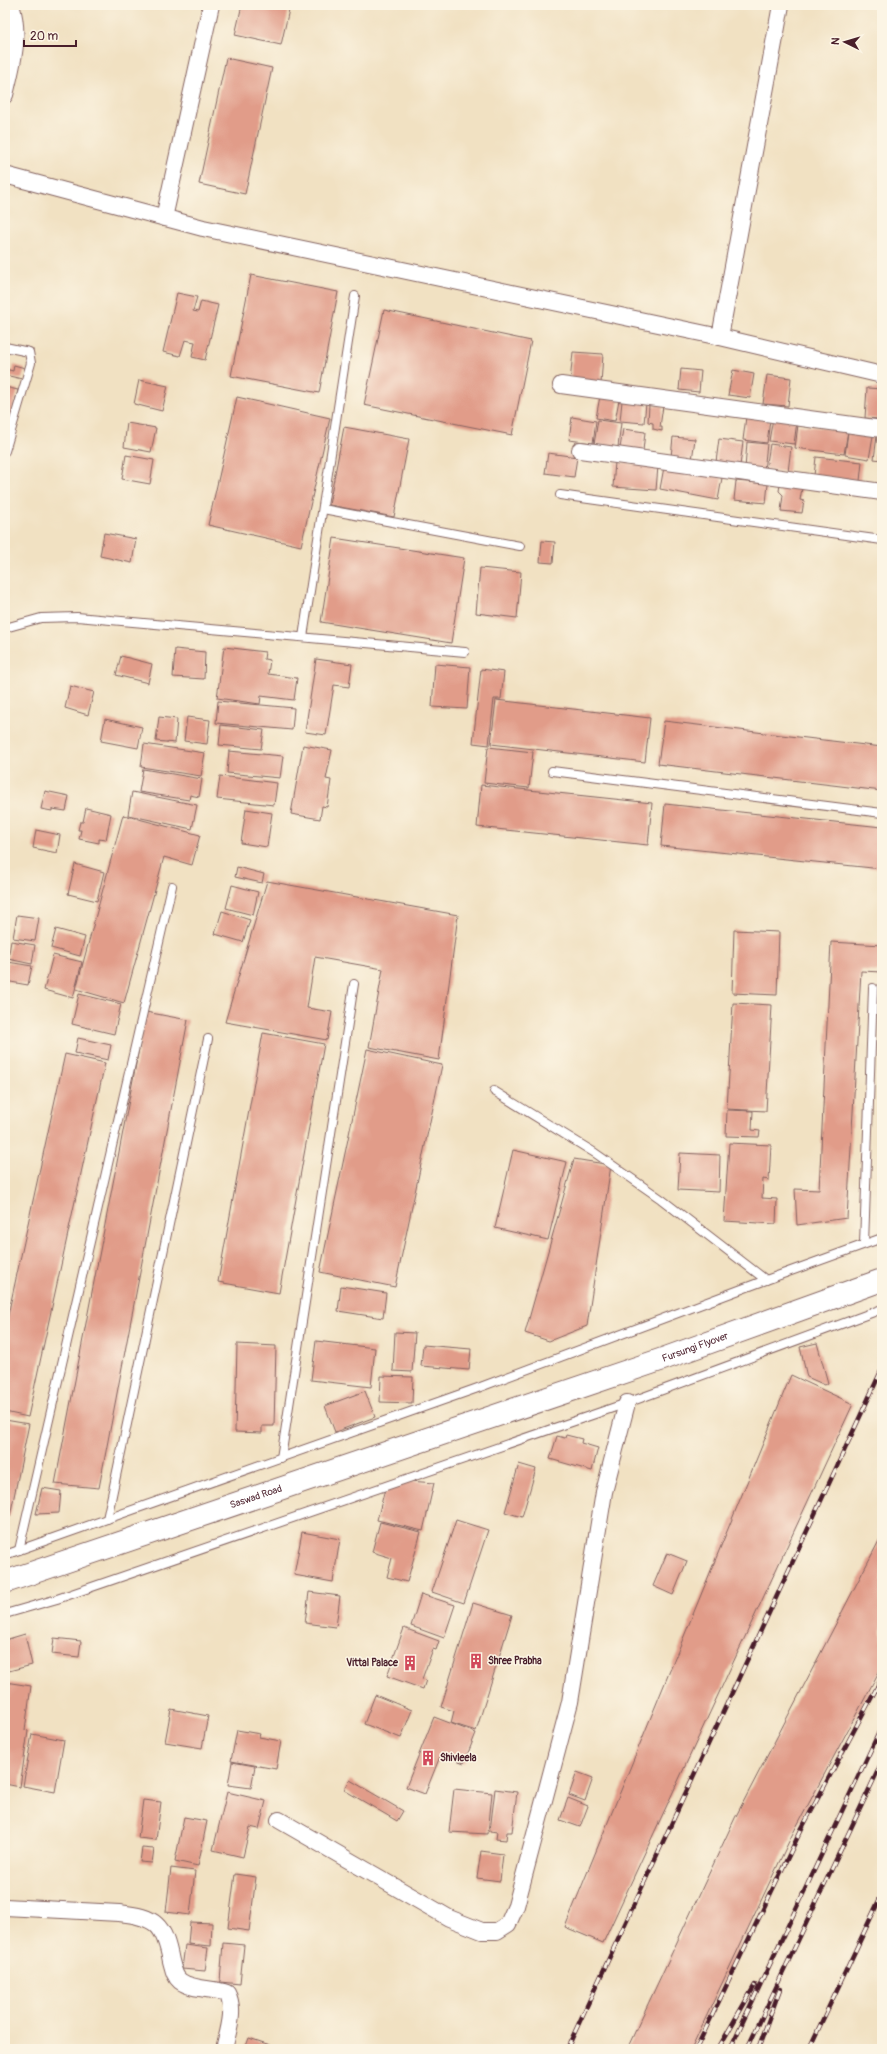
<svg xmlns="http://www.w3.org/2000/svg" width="887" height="2054" font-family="Pangolin,sans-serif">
	<rect width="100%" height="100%" fill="#fcf5e5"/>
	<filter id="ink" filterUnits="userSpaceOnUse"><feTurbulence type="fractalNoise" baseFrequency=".025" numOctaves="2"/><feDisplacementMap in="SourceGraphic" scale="8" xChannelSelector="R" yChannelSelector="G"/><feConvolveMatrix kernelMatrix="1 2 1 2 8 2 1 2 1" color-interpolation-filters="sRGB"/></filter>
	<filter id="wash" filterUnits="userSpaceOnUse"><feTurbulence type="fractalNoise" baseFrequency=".012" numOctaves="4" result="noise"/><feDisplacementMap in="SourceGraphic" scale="16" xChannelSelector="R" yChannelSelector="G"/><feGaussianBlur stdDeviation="0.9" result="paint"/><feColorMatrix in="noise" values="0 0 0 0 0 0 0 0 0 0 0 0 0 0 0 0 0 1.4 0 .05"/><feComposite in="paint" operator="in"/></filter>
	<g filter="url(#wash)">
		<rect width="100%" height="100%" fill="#f1e1c2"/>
		<g id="blocks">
			<!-- building -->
			<g fill="#e19c89">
				<path d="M 242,5 L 290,5 L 281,45 L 235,35 Z"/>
				<path d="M 226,58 L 272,68 L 245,194 L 199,184 Z"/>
				<path d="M 251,275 L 338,292 L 319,393 L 231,376 Z"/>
				<path d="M 177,293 L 197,297 L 193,311 L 198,312 L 201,301 L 218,305 L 205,360 L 192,357 L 195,342 L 185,340 L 180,356 L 163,352 Z"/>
				<path d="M 384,310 L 531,341 L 512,435 L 364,405 Z"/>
				<path d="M 573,352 L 603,354 L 601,384 L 570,382 Z"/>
				<path d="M 14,365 L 25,368 L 22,379 L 5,375 L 5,369 L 13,371 Z"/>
				<path d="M 681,369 L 701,371 L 699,392 L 679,390 Z"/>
				<path d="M 733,370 L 754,374 L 750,398 L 728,395 Z"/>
				<path d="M 767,375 L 791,378 L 788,406 L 763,404 Z"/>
				<path d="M 139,380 L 168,386 L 162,411 L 134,404 Z"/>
				<path d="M 5,387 L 18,390 L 6,438 L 5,438 Z"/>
				<path d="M 867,388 L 882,389 L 879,419 L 865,418 Z"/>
				<path d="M 600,396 L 619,400 L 615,421 L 596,418 Z"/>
				<path d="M 237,397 L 330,418 L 301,546 L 208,525 Z"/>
				<path d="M 622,401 L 646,404 L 644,423 L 620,421 Z"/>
				<path d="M 649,405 L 663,406 L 660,427 L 662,427 L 662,431 L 653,429 L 653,423 L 648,422 Z"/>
				<path d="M 572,417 L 596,421 L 593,443 L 569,440 Z"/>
				<path d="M 746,417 L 770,420 L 767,443 L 743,440 Z"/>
				<path d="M 773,418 L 797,421 L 794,444 L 769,441 Z"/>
				<path d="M 598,420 L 621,423 L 618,447 L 594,444 Z"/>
				<path d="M 127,423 L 156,428 L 151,452 L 124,447 Z"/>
				<path d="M 798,425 L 848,431 L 844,454 L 795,448 Z"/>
				<path d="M 344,427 L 409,439 L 394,517 L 329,505 Z"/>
				<path d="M 623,429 L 645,432 L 643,451 L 620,448 Z"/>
				<path d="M 848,432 L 873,436 L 869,459 L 845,455 Z"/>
				<path d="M 877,436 L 882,437 L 882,460 L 874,459 Z"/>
				<path d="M 673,437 L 695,439 L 692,460 L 671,457 Z"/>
				<path d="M 719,439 L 743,442 L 740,466 L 716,462 Z"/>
				<path d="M 747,442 L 767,444 L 764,471 L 745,469 Z"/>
				<path d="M 770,444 L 791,447 L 788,472 L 766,469 Z"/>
				<path d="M 548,453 L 577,457 L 574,477 L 545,473 Z"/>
				<path d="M 126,455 L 154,460 L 150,484 L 122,479 Z"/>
				<path d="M 816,457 L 862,462 L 860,481 L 814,476 Z"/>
				<path d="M 615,462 L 658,466 L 656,490 L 613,487 Z"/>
				<path d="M 664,467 L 722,478 L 718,500 L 660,489 Z"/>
				<path d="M 736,481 L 768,484 L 766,503 L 734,500 Z"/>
				<path d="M 780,485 L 802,488 L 800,500 L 804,501 L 802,513 L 781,511 L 783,495 L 779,491 Z"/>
				<path d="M 104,533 L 136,539 L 132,563 L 100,556 Z"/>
				<path d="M 334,538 L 464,558 L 451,643 L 321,622 Z"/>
				<path d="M 542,541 L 555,542 L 553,563 L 540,562 Z"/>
				<path d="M 480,568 L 521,572 L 517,618 L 476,613 Z"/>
				<path d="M 224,647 L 265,652 L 264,659 L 270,660 L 268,674 L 297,678 L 294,700 L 261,696 L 260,704 L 217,698 Z"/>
				<path d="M 175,649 L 205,652 L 204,679 L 173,677 Z"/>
				<path d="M 121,656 L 152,664 L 148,683 L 116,675 Z"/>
				<path d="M 316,659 L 352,664 L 349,687 L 334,685 L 326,735 L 305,732 Z"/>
				<path d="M 435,664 L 470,667 L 467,709 L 432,707 Z"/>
				<path d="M 481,669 L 504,672 L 501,699 L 494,699 L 489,745 L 473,743 Z"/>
				<path d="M 70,686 L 94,692 L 88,715 L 65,708 Z"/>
				<path d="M 496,700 L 650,718 L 645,762 L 491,744 Z"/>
				<path d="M 218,701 L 294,708 L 292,730 L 216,723 Z"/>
				<path d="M 159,717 L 177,719 L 175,743 L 156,741 Z"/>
				<path d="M 187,717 L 210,720 L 207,744 L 184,741 Z"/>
				<path d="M 105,719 L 142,727 L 138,748 L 101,741 Z"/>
				<path d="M 664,721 L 882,747 L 882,791 L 658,764 Z"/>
				<path d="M 221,725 L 264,730 L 261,749 L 219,745 Z"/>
				<path d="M 144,744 L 205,753 L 201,776 L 141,767 Z"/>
				<path d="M 303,745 L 332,750 L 326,779 L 331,780 L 327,807 L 322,806 L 320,819 L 291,814 Z"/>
				<path d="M 488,747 L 533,752 L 529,788 L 484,783 Z"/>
				<path d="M 229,751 L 283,756 L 280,778 L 227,773 Z"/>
				<path d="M 143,769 L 202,779 L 199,797 L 190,795 L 189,800 L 139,792 Z"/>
				<path d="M 220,776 L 277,783 L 274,805 L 217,799 Z"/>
				<path d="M 481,785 L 652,803 L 648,845 L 477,827 Z"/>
				<path d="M 45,791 L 69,796 L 66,811 L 52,809 L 52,811 L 41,809 Z"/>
				<path d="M 132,792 L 197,805 L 192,829 L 128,815 Z"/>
				<path d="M 665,804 L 882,827 L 882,869 L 661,846 Z"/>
				<path d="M 86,808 L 111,814 L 106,840 L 99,839 L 99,843 L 79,839 L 81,830 L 78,830 L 80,822 L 83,822 Z"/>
				<path d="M 246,809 L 272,813 L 267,847 L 241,843 Z"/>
				<path d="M 123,815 L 200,835 L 192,865 L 164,857 L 124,1003 L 76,989 Z"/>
				<path d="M 36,830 L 60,835 L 57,853 L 33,848 Z"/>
				<path d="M 75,864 L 104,872 L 97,901 L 68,894 Z"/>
				<path d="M 237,867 L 264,874 L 262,883 L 235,877 Z"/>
				<path d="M 267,881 L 458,915 L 439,1060 L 369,1047 L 383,969 L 315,957 L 307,1008 L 332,1012 L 327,1040 L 225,1022 Z"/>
				<path d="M 232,885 L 258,892 L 253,915 L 226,908 Z"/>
				<path d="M 222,911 L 250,920 L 243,942 L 215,934 Z"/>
				<path d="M 17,915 L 39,918 L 35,941 L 13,938 Z"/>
				<path d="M 56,929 L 85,937 L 80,956 L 51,948 Z"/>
				<path d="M 734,930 L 779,932 L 777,995 L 732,993 Z"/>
				<path d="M 11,941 L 35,945 L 32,964 L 8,959 Z"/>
				<path d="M 831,942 L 882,945 L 882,972 L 861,971 L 847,1218 L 797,1225 L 795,1189 L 819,1190 Z"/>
				<path d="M 53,955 L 82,962 L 73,998 L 44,990 Z"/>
				<path d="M 8,962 L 32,966 L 28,985 L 5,981 Z"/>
				<path d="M 79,994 L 121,1004 L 114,1034 L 72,1024 Z"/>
				<path d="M 733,1003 L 772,1005 L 766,1111 L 727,1109 Z"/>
				<path d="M 146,1012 L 188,1020 L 99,1488 L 55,1484 Z"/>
				<path d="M 263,1033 L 324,1044 L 279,1293 L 218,1282 Z"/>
				<path d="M 78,1038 L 111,1045 L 108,1060 L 75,1053 Z"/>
				<path d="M 367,1049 L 442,1065 L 395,1287 L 320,1272 Z"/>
				<path d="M 65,1054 L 105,1063 L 28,1417 L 5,1412 L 5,1329 Z"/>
				<path d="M 727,1110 L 753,1111 L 752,1130 L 760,1131 L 759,1137 L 726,1136 Z"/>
				<path d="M 729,1143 L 771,1145 L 769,1180 L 763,1179 L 762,1198 L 777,1199 L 776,1224 L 724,1221 Z"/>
				<path d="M 513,1150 L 567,1162 L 548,1240 L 495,1228 Z"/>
				<path d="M 680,1153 L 720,1155 L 719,1192 L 678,1190 Z"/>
				<path d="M 574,1159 L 611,1165 L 587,1326 L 549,1341 L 525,1333 Z"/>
				<path d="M 341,1286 L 386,1293 L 383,1318 L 338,1311 Z"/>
				<path d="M 395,1332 L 415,1333 L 412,1372 L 393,1371 Z"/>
				<path d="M 316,1341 L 375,1348 L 371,1387 L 311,1380 Z"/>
				<path d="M 817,1343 L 828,1383 L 825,1385 L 807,1377 L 800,1347 Z"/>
				<path d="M 237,1344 L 276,1346 L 274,1426 L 262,1426 L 262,1433 L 235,1432 Z"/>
				<path d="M 423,1345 L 471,1349 L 469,1370 L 421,1366 Z"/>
				<path d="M 791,1375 L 853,1404 L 603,1943 L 565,1927 Z"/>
				<path d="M 381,1376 L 413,1377 L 412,1403 L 380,1402 Z"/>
				<path d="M 365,1391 L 375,1417 L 335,1432 L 325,1406 Z"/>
				<path d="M 5,1420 L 29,1424 L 10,1516 L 5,1517 Z"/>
				<path d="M 566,1435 L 582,1439 L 581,1443 L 598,1448 L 592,1471 L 550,1459 L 557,1436 L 565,1438 Z"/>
				<path d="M 519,1464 L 536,1469 L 522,1517 L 505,1512 Z"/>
				<path d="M 410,1481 L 434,1483 L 423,1531 L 377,1520 L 385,1489 Z"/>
				<path d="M 42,1488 L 61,1491 L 59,1513 L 36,1514 Z"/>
				<path d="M 456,1520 L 488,1530 L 464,1603 L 432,1592 Z"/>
				<path d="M 380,1522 L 421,1532 L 407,1582 L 387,1577 L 392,1558 L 372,1552 Z"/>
				<path d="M 302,1532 L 340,1539 L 333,1582 L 294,1575 Z"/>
				<path d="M 882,1535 L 882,1666 L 792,1835 L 691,2049 L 627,2049 L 735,1818 Z"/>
				<path d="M 667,1553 L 687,1561 L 673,1595 L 653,1586 Z"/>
				<path d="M 309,1592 L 340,1596 L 336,1627 L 305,1623 Z"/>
				<path d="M 421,1594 L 455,1605 L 444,1638 L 411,1626 Z"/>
				<path d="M 473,1603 L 512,1615 L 476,1731 L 451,1723 L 454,1711 L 441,1707 Z"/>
				<path d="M 404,1628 L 439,1641 L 436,1650 L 433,1649 L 422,1679 L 426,1680 L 423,1689 L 387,1676 Z"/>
				<path d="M 25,1634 L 32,1665 L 5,1672 L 5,1640 Z"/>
				<path d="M 54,1638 L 81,1641 L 79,1657 L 52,1654 Z"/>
				<path d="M 5,1682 L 31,1686 L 25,1730 L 28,1731 L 20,1787 L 5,1784 Z"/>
				<path d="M 375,1695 L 412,1710 L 401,1738 L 364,1724 Z"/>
				<path d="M 171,1709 L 208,1716 L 202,1748 L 165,1742 Z"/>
				<path d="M 434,1717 L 476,1733 L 464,1763 L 441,1754 L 425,1794 L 406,1787 Z"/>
				<path d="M 237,1730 L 260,1734 L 259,1737 L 281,1741 L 276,1769 L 231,1761 Z"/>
				<path d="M 32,1734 L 64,1740 L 55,1792 L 23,1786 Z"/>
				<path d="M 232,1762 L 255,1766 L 251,1788 L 228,1785 Z"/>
				<path d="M 577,1772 L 593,1778 L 585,1801 L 569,1795 Z"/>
				<path d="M 350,1780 L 403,1811 L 397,1821 L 344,1790 Z"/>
				<path d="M 454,1789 L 492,1793 L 488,1834 L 449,1832 Z"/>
				<path d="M 495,1789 L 517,1792 L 512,1832 L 507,1832 L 506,1840 L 496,1839 L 497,1832 L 490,1831 Z"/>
				<path d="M 227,1792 L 266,1801 L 259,1829 L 250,1827 L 243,1857 L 213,1850 Z"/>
				<path d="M 568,1798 L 588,1806 L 580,1827 L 560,1820 Z"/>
				<path d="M 143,1800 L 161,1802 L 156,1840 L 138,1838 Z"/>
				<path d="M 184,1817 L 207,1821 L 198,1866 L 175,1861 Z"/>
				<path d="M 142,1848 L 154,1849 L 152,1863 L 140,1862 Z"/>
				<path d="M 481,1851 L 503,1854 L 500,1881 L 477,1878 Z"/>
				<path d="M 171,1868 L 195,1871 L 190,1915 L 166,1912 Z"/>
				<path d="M 235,1874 L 256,1877 L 249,1931 L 228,1928 Z"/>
				<path d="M 190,1922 L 212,1923 L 211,1946 L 188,1944 Z"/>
				<path d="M 223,1943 L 244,1945 L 240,1984 L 220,1982 Z"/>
				<path d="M 185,1945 L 208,1948 L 205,1971 L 182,1969 Z"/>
				<path d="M 249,2038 L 282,2049 L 245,2049 Z"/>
			</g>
		</g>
	</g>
	<g filter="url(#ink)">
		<use href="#blocks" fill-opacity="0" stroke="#846360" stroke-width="1"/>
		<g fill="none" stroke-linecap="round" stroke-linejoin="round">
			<!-- service casing -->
			<g stroke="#846360" stroke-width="10">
				<g id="service">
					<path d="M 5,347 L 29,352 L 31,363 L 5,451"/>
					<path d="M 560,495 L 882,540"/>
					<path d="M 323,509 L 520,546"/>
					<path d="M 5,628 L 41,618 L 77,617 L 465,652"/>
					<path d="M 303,637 L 355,296"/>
					<path d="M 552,771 L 882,813"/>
					<path d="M 494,1091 L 595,1153 L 661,1199 L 766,1280 L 882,1238"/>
					<path d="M 864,1244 L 873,988"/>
					<path d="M 281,1458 L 354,984"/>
					<path d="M 107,1519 L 208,1039"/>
					<path d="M 19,1550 L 172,886"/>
					<path d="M 5,1555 L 475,1389 L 766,1280"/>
					<path d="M 5,1614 L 57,1599 L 627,1403 L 882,1309"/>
				</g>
			</g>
			<!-- minor casing -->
			<g stroke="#846360" stroke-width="18">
				<g id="minor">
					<path d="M 5,95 C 12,65 21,36 11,5"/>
					<path d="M 5,175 L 203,228 L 720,337 L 781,5"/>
					<path d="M 164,218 L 211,5"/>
					<path d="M 720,337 L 882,375"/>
					<path d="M 561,385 L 882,429"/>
					<path d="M 580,450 L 882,492"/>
					<path d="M 279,1820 L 449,1918 L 482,1931 L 497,1931 L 508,1924 L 516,1906 L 570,1702 L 604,1492 L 627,1403"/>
					<path d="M 5,1907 L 119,1913 C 156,1917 164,1924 171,1961 C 173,1968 174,1976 180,1981 C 192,1990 212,1988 227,1993 C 236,2010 228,2031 224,2049"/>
				</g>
			</g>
			<!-- trunk casing -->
			<g stroke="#846360" stroke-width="24">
				<g id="trunk">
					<path id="s1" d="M 5,1582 L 660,1360 L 882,1280"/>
				</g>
			</g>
			<!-- service -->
			<use href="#service" stroke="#fff" stroke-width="8"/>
			<!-- minor -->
			<use href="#minor" stroke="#fff" stroke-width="16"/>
			<!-- trunk -->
			<use href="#trunk" stroke="#fff" stroke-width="22"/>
			<!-- rail casing -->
			<g stroke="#4a1f2b" stroke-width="4.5">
				<g id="rail">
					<path d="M 567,2049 L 882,1369"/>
					<path d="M 696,2049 L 802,1828 L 882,1678"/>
					<path d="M 718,2049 L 755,1985"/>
					<path d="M 730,2049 L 882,1726"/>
					<path d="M 747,2049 L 882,1762"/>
					<path d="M 758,2049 L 780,1989"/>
					<path d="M 809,2049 L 882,1894"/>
				</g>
			</g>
			<!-- rail -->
			<use href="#rail" stroke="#fcf5e5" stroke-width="3" stroke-dasharray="9" stroke-linecap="butt"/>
		</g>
	</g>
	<!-- icons -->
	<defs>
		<g id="building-bare" transform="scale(1.2)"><path d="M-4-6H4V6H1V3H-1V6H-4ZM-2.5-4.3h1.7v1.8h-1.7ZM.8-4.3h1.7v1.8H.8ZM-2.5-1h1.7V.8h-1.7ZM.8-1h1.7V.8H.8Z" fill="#d1495b" stroke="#fcf5e5" stroke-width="2.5" paint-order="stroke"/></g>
	</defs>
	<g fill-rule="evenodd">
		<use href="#building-bare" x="476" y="1661"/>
		<use href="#building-bare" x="410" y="1663"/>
		<use href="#building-bare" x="428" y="1758"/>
	</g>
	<g text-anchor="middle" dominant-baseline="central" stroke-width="3" stroke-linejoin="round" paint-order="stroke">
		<!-- street labels -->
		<g font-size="10" fill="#4a1f2b" stroke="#fcf5e5">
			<text stroke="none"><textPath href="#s1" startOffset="729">Fursungi Flyover</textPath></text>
			<text stroke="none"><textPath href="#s1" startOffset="265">Saswad Road</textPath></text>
		</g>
		<!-- poi labels -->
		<g font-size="10" font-weight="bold" fill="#4a1f2b" stroke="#fcf5e5" text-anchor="start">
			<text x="488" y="1661">Shree Prabha</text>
			<text x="398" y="1663" text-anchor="end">Vittal Palace</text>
			<text x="440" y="1758">Shivleela</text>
		</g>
	</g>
	<!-- margin -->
	<rect width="887" height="2054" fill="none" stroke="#fcf5e5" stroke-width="20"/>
	<!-- north arrow -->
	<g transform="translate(845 42) rotate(275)" stroke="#fcf5e5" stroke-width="3" paint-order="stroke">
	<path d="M0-3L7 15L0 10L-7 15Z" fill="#4a1f2b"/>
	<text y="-6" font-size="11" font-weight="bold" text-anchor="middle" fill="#4a1f2b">N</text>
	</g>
	<!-- scale -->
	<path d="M24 40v6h52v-6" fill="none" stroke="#4a1f2b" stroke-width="2"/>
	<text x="30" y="40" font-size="12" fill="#4a1f2b" stroke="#fcf5e5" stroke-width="3" paint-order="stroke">20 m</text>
</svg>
